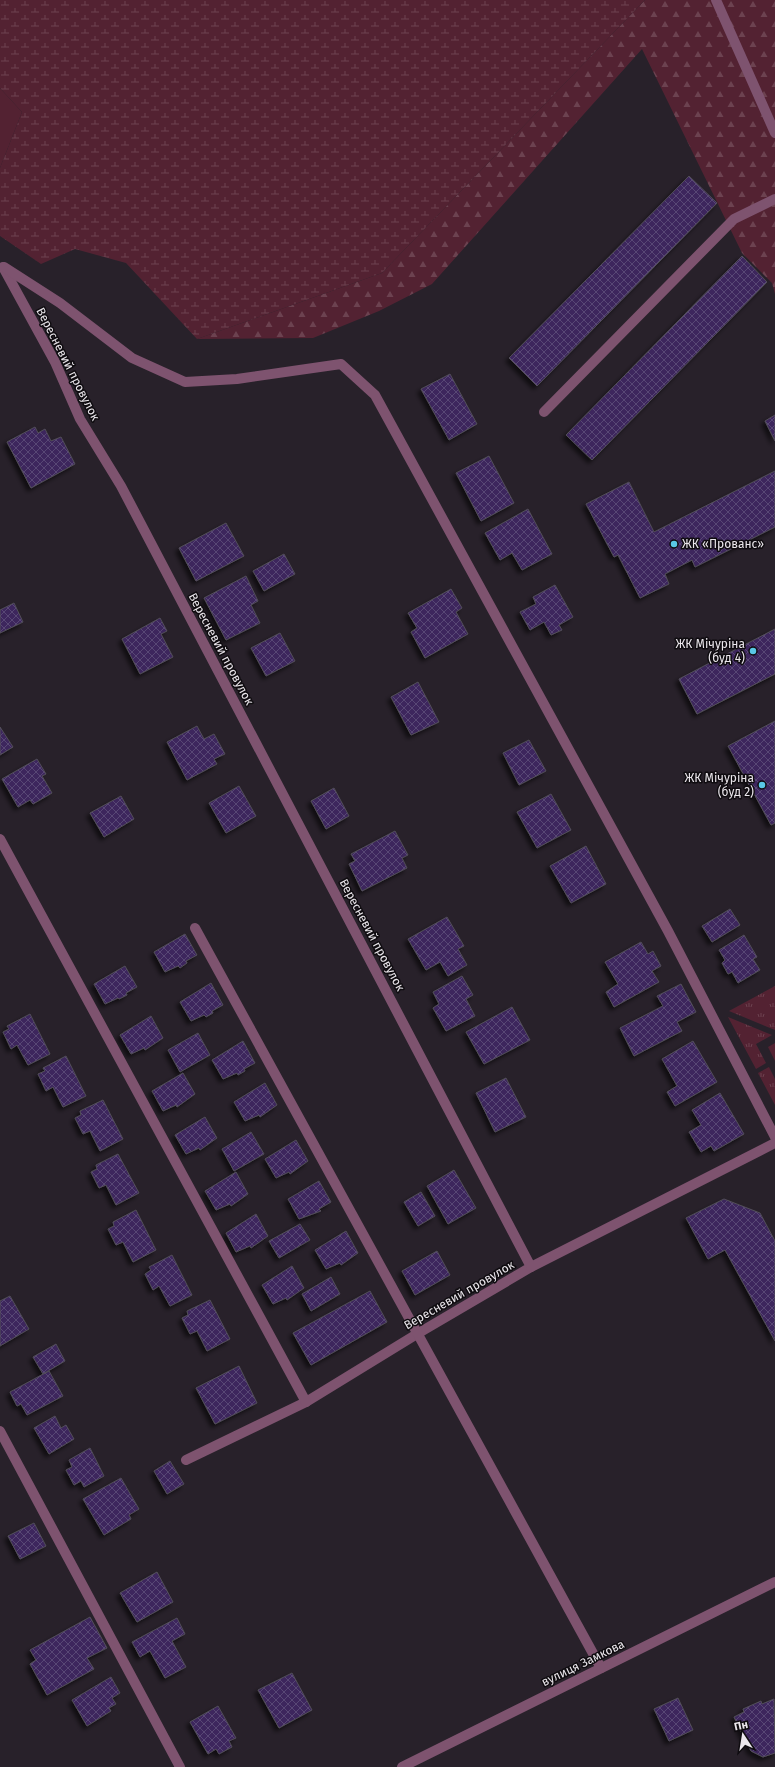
<svg xmlns="http://www.w3.org/2000/svg" width="775" height="1767" font-family="'Fira Sans',sans-serif">
	<defs>
		<pattern id="forest-firs" width="22" height="20" patternUnits="userSpaceOnUse"><rect width="22" height="20" fill="#532232"/><path d="M5 1l3.5 6h-7zM16 11l3.5 6h-7z" fill="#6c4250"/></pattern>
		<pattern id="wetland-marsh" width="20" height="14" patternUnits="userSpaceOnUse"><rect width="20" height="14" fill="#532232"/><path d="M1 5h8M5 5V1M11 12h8M15 12V8" fill="none" stroke="#6c4250"/></pattern>
		<pattern id="park-tufts" width="24" height="20" patternUnits="userSpaceOnUse"><rect width="24" height="20" fill="#532232"/><path d="M3 7l-1-3M5 7V3M7 7l1-3M15 17l-1-3M17 17v-4M19 17l1-3" fill="none" stroke="#6c4250"/></pattern>
		<pattern id="building-cross-hatch" width="8" height="8" patternUnits="userSpaceOnUse"><rect width="8" height="8" fill="#3c265d"/><path d="M0 0l8 8M0 8l8-8" fill="none" stroke="#584674"/></pattern>
		<filter id="shadow"><feDropShadow dx="-3.5" dy="3.5" stdDeviation="2" flood-color="#0009"/></filter>
	</defs>
	<rect width="100%" height="100%" fill="#28212a"/>
	<!-- grass -->
	<g fill="#532232">
		<path d="M 0,88 L 22,112 L 0,168 Z"/>
		<path d="M 775,1043 L 775,1061 L 768,1047 Z"/>
	</g>
	<!-- forest -->
	<path fill="url(#forest-firs)" d="M 645,0 L 775,0 L 775,294 L 772,283 L 742,253 L 642,49 L 432,284 L 379,311 L 313,338 L 197,339 L 382,273 Z"/>
	<!-- wetland -->
	<path fill="url(#wetland-marsh)" d="M 0,0 L 645,0 L 382,273 L 197,339 L 126,263 L 75,249 L 41,264 L 0,236 L 0,168 L 22,112 L 0,88 Z"/>
	<!-- park -->
	<g fill="url(#park-tufts)">
		<path d="M 775,986 L 775,1030 L 729,1011 Z"/>
		<path d="M 728,1017 L 772,1035 L 756,1044 L 766,1063 L 756,1069 Z"/>
		<path d="M 769,1067 L 775,1079 L 775,1105 L 758,1073 Z"/>
	</g>
	<!-- building -->
	<g fill="url(#building-cross-hatch)" stroke="#524e59" filter="url(#shadow)">
		<path d="M 689,176 L 717,203 L 537,386 L 509,358 Z"/>
		<path d="M 742,256 L 767,282 L 592,460 L 566,435 Z"/>
		<path d="M 450,374 L 477,424 L 449,440 L 421,389 Z"/>
		<path d="M 775,415 L 775,441 L 765,421 Z"/>
		<path d="M 35,427 L 38,433 L 45,429 L 51,441 L 61,437 L 75,464 L 31,488 L 7,442 Z"/>
		<path d="M 489,456 L 514,503 L 481,521 L 456,473 Z"/>
		<path d="M 775,471 L 775,527 L 695,567 L 692,560 L 665,574 L 669,584 L 640,598 L 618,555 L 614,557 L 586,504 L 629,482 L 654,532 Z"/>
		<path d="M 528,509 L 552,554 L 522,570 L 512,553 L 500,560 L 485,533 Z"/>
		<path d="M 226,523 L 244,556 L 196,581 L 179,548 Z"/>
		<path d="M 284,554 L 295,574 L 264,591 L 253,571 Z"/>
		<path d="M 246,576 L 258,601 L 251,605 L 260,623 L 226,640 L 204,598 Z"/>
		<path d="M 555,585 L 573,617 L 559,625 L 562,630 L 551,635 L 544,622 L 530,630 L 520,612 L 536,604 L 533,597 Z"/>
		<path d="M 451,589 L 462,608 L 456,612 L 468,634 L 425,658 L 411,632 L 417,628 L 408,613 Z"/>
		<path d="M 14,603 L 23,622 L 0,633 L 0,610 Z"/>
		<path d="M 160,618 L 167,631 L 161,634 L 173,657 L 140,674 L 122,639 Z"/>
		<path d="M 775,629 L 775,674 L 697,714 L 679,679 Z"/>
		<path d="M 280,633 L 295,661 L 266,676 L 251,648 Z"/>
		<path d="M 418,682 L 439,722 L 411,735 L 391,697 Z"/>
		<path d="M 775,721 L 775,823 L 771,825 L 728,746 Z"/>
		<path d="M 197,726 L 204,739 L 214,734 L 225,754 L 214,759 L 217,764 L 187,780 L 167,742 Z"/>
		<path d="M 0,727 L 13,747 L 0,755 Z"/>
		<path d="M 529,740 L 546,771 L 519,785 L 503,753 Z"/>
		<path d="M 37,759 L 46,774 L 42,776 L 52,793 L 33,804 L 30,800 L 18,807 L 2,779 Z"/>
		<path d="M 239,786 L 256,816 L 226,833 L 209,803 Z"/>
		<path d="M 334,788 L 349,816 L 326,829 L 311,801 Z"/>
		<path d="M 551,794 L 571,830 L 537,848 L 517,812 Z"/>
		<path d="M 121,796 L 134,819 L 104,837 L 90,813 Z"/>
		<path d="M 395,831 L 408,855 L 402,858 L 407,868 L 362,891 L 349,864 L 355,861 L 351,854 Z"/>
		<path d="M 586,846 L 606,884 L 571,903 L 550,866 Z"/>
		<path d="M 730,909 L 740,925 L 712,942 L 702,926 Z"/>
		<path d="M 447,917 L 464,946 L 458,949 L 467,965 L 448,976 L 440,962 L 426,970 L 408,939 Z"/>
		<path d="M 185,934 L 197,955 L 186,961 L 187,963 L 180,968 L 178,966 L 165,972 L 154,952 Z"/>
		<path d="M 744,935 L 757,957 L 753,959 L 760,970 L 738,983 L 732,972 L 728,974 L 722,963 L 725,960 L 719,950 Z"/>
		<path d="M 641,942 L 648,954 L 653,951 L 661,966 L 652,971 L 659,982 L 614,1007 L 606,992 L 618,984 L 605,962 Z"/>
		<path d="M 125,966 L 137,987 L 126,993 L 127,995 L 119,999 L 118,998 L 105,1004 L 94,984 Z"/>
		<path d="M 462,976 L 473,995 L 466,999 L 475,1016 L 446,1031 L 433,1008 L 439,1004 L 433,992 Z"/>
		<path d="M 211,983 L 223,1005 L 212,1011 L 213,1013 L 206,1017 L 204,1015 L 191,1021 L 180,1002 Z"/>
		<path d="M 681,984 L 696,1012 L 677,1022 L 682,1031 L 634,1056 L 620,1028 L 663,1006 L 657,996 Z"/>
		<path d="M 512,1007 L 530,1040 L 484,1064 L 466,1032 Z"/>
		<path d="M 30,1014 L 50,1054 L 28,1065 L 17,1045 L 11,1049 L 3,1032 L 9,1029 L 7,1026 Z"/>
		<path d="M 151,1016 L 163,1038 L 145,1050 L 144,1048 L 131,1054 L 120,1035 Z"/>
		<path d="M 198,1033 L 210,1055 L 180,1072 L 168,1050 Z"/>
		<path d="M 243,1041 L 255,1063 L 244,1069 L 245,1071 L 238,1075 L 237,1073 L 223,1079 L 212,1060 Z"/>
		<path d="M 693,1041 L 717,1082 L 675,1106 L 667,1092 L 677,1086 L 662,1059 Z"/>
		<path d="M 66,1056 L 86,1096 L 63,1107 L 53,1087 L 46,1091 L 38,1074 L 45,1071 L 43,1068 Z"/>
		<path d="M 183,1073 L 195,1094 L 177,1107 L 176,1105 L 163,1111 L 152,1091 Z"/>
		<path d="M 506,1078 L 526,1117 L 495,1132 L 476,1093 Z"/>
		<path d="M 265,1083 L 277,1105 L 260,1117 L 259,1115 L 245,1121 L 234,1102 Z"/>
		<path d="M 720,1093 L 744,1134 L 714,1151 L 711,1146 L 701,1152 L 689,1132 L 701,1125 L 692,1110 Z"/>
		<path d="M 103,1100 L 123,1139 L 100,1151 L 90,1131 L 83,1134 L 75,1118 L 81,1115 L 80,1111 Z"/>
		<path d="M 205,1117 L 217,1138 L 200,1150 L 199,1148 L 186,1154 L 175,1135 Z"/>
		<path d="M 251,1132 L 264,1154 L 234,1171 L 222,1149 Z"/>
		<path d="M 296,1140 L 308,1161 L 290,1174 L 289,1172 L 276,1178 L 265,1159 Z"/>
		<path d="M 118,1154 L 139,1193 L 116,1205 L 106,1185 L 99,1188 L 91,1172 L 97,1169 L 96,1165 Z"/>
		<path d="M 454,1170 L 476,1208 L 448,1224 L 427,1186 Z"/>
		<path d="M 236,1172 L 248,1194 L 231,1206 L 230,1204 L 216,1210 L 205,1191 Z"/>
		<path d="M 319,1181 L 331,1202 L 319,1209 L 321,1211 L 299,1219 L 288,1199 Z"/>
		<path d="M 421,1192 L 435,1216 L 418,1226 L 404,1202 Z"/>
		<path d="M 724,1199 L 760,1213 L 775,1241 L 775,1341 L 725,1250 L 708,1259 L 686,1218 Z"/>
		<path d="M 136,1210 L 156,1250 L 133,1262 L 123,1242 L 116,1245 L 108,1229 L 114,1226 L 113,1222 Z"/>
		<path d="M 256,1214 L 268,1236 L 251,1248 L 250,1246 L 236,1252 L 226,1233 Z"/>
		<path d="M 300,1224 L 310,1240 L 279,1258 L 269,1241 Z"/>
		<path d="M 346,1231 L 358,1253 L 341,1265 L 340,1263 L 326,1269 L 315,1250 Z"/>
		<path d="M 437,1251 L 450,1275 L 415,1295 L 402,1271 Z"/>
		<path d="M 172,1255 L 192,1295 L 170,1306 L 159,1286 L 153,1290 L 145,1274 L 151,1270 L 149,1267 Z"/>
		<path d="M 292,1266 L 304,1288 L 287,1300 L 286,1298 L 273,1304 L 262,1285 Z"/>
		<path d="M 331,1277 L 340,1294 L 311,1311 L 302,1294 Z"/>
		<path d="M 370,1291 L 387,1322 L 311,1365 L 293,1333 Z"/>
		<path d="M 10,1296 L 29,1329 L 0,1346 L 0,1301 Z"/>
		<path d="M 210,1300 L 230,1339 L 207,1351 L 197,1331 L 190,1334 L 182,1318 L 188,1315 L 187,1311 Z"/>
		<path d="M 56,1344 L 65,1361 L 43,1374 L 33,1357 Z"/>
		<path d="M 239,1366 L 257,1403 L 215,1424 L 196,1388 Z"/>
		<path d="M 49,1371 L 63,1396 L 27,1415 L 21,1404 L 17,1406 L 10,1392 Z"/>
		<path d="M 55,1416 L 61,1428 L 66,1425 L 74,1439 L 49,1454 L 34,1428 Z"/>
		<path d="M 90,1448 L 104,1476 L 84,1487 L 81,1481 L 74,1485 L 66,1470 L 72,1467 L 69,1460 Z"/>
		<path d="M 170,1461 L 184,1484 L 167,1494 L 154,1471 Z"/>
		<path d="M 121,1478 L 139,1509 L 129,1515 L 131,1519 L 104,1535 L 83,1499 Z"/>
		<path d="M 34,1523 L 46,1546 L 20,1559 L 8,1536 Z"/>
		<path d="M 157,1572 L 173,1602 L 137,1622 L 120,1593 Z"/>
		<path d="M 90,1617 L 107,1648 L 87,1658 L 94,1669 L 47,1695 L 30,1664 L 36,1660 L 30,1650 Z"/>
		<path d="M 177,1618 L 185,1634 L 172,1641 L 186,1667 L 165,1678 L 150,1651 L 140,1657 L 132,1642 Z"/>
		<path d="M 292,1673 L 312,1710 L 279,1728 L 258,1690 Z"/>
		<path d="M 111,1677 L 120,1693 L 112,1698 L 116,1704 L 109,1708 L 111,1711 L 87,1726 L 72,1700 Z"/>
		<path d="M 678,1698 L 693,1730 L 669,1741 L 654,1709 Z"/>
		<path d="M 774,1699 L 775,1753 L 763,1757 L 751,1751 L 734,1717 L 744,1712 L 743,1709 L 761,1701 L 762,1704 Z"/>
		<path d="M 218,1706 L 236,1738 L 229,1741 L 232,1747 L 219,1754 L 216,1749 L 208,1754 L 190,1722 Z"/>
	</g>
	<g fill="none" stroke-linecap="round" stroke-linejoin="round">
		<!-- minor -->
		<g stroke="#7e536f" stroke-width="10">
			<path d="M 716,0 L 775,133"/>
			<path d="M 3,267 L 55,362 L 80,419 L 121,486 L 531,1267 L 417,1334 L 306,1402 L 186,1460"/>
			<path d="M 4,267 L 60,303 L 132,358 L 185,382 L 237,379 L 341,364 L 375,395 L 668,931 L 775,1137"/>
			<path d="M 544,412 L 734,219 L 775,199"/>
			<path d="M 0,839 L 306,1402"/>
			<path d="M 195,928 L 601,1668"/>
			<path d="M 531,1267 L 775,1143"/>
			<path d="M 0,1431 L 180,1767"/>
			<path d="M 402,1767 L 775,1582"/>
		</g>
	</g>
	<!-- markers -->
	<g fill="#59c8e5" stroke="#0f0c10" stroke-width="1.5">
		<circle cx="674" cy="544" r="4"/>
		<circle cx="753" cy="651" r="4"/>
		<circle cx="762" cy="785" r="4"/>
	</g>
	<g text-anchor="middle" dominant-baseline="central" stroke-width="3" stroke-linejoin="round" paint-order="stroke">
		<!-- street labels -->
		<g font-size="12" fill="#ebe7ec" stroke="#0f0c10">
			<text transform="translate(68 364) rotate(63)">Вересневий провулок</text>
			<text transform="translate(221 649) rotate(62)">Вересневий провулок</text>
			<text transform="translate(372 935) rotate(62)">Вересневий провулок</text>
			<text transform="translate(459 1295) rotate(-30)">Вересневий провулок</text>
			<text transform="translate(583 1663) rotate(-26)">вулиця Замкова</text>
		</g>
		<!-- poi labels -->
		<g font-size="12" fill="#ebe7ec" stroke="#0f0c10" text-anchor="end">
			<text x="682" y="544" text-anchor="start">ЖК «Прованс»</text>
			<text x="745" y="644">ЖК Мічуріна<tspan x="745" dy="14">(буд 4)</tspan></text>
			<text x="754" y="778">ЖК Мічуріна<tspan x="754" dy="14">(буд 2)</tspan></text>
		</g>
	</g>
	<!-- north arrow -->
	<g transform="translate(743 1735) rotate(348)" stroke="#0f0c10" stroke-width="3" paint-order="stroke">
	<path d="M0-3L7 15L0 10L-7 15Z" fill="#ebe7ec"/>
	<text y="-6" font-size="11" font-weight="bold" text-anchor="middle" fill="#ebe7ec">Пн</text>
	</g>
</svg>
